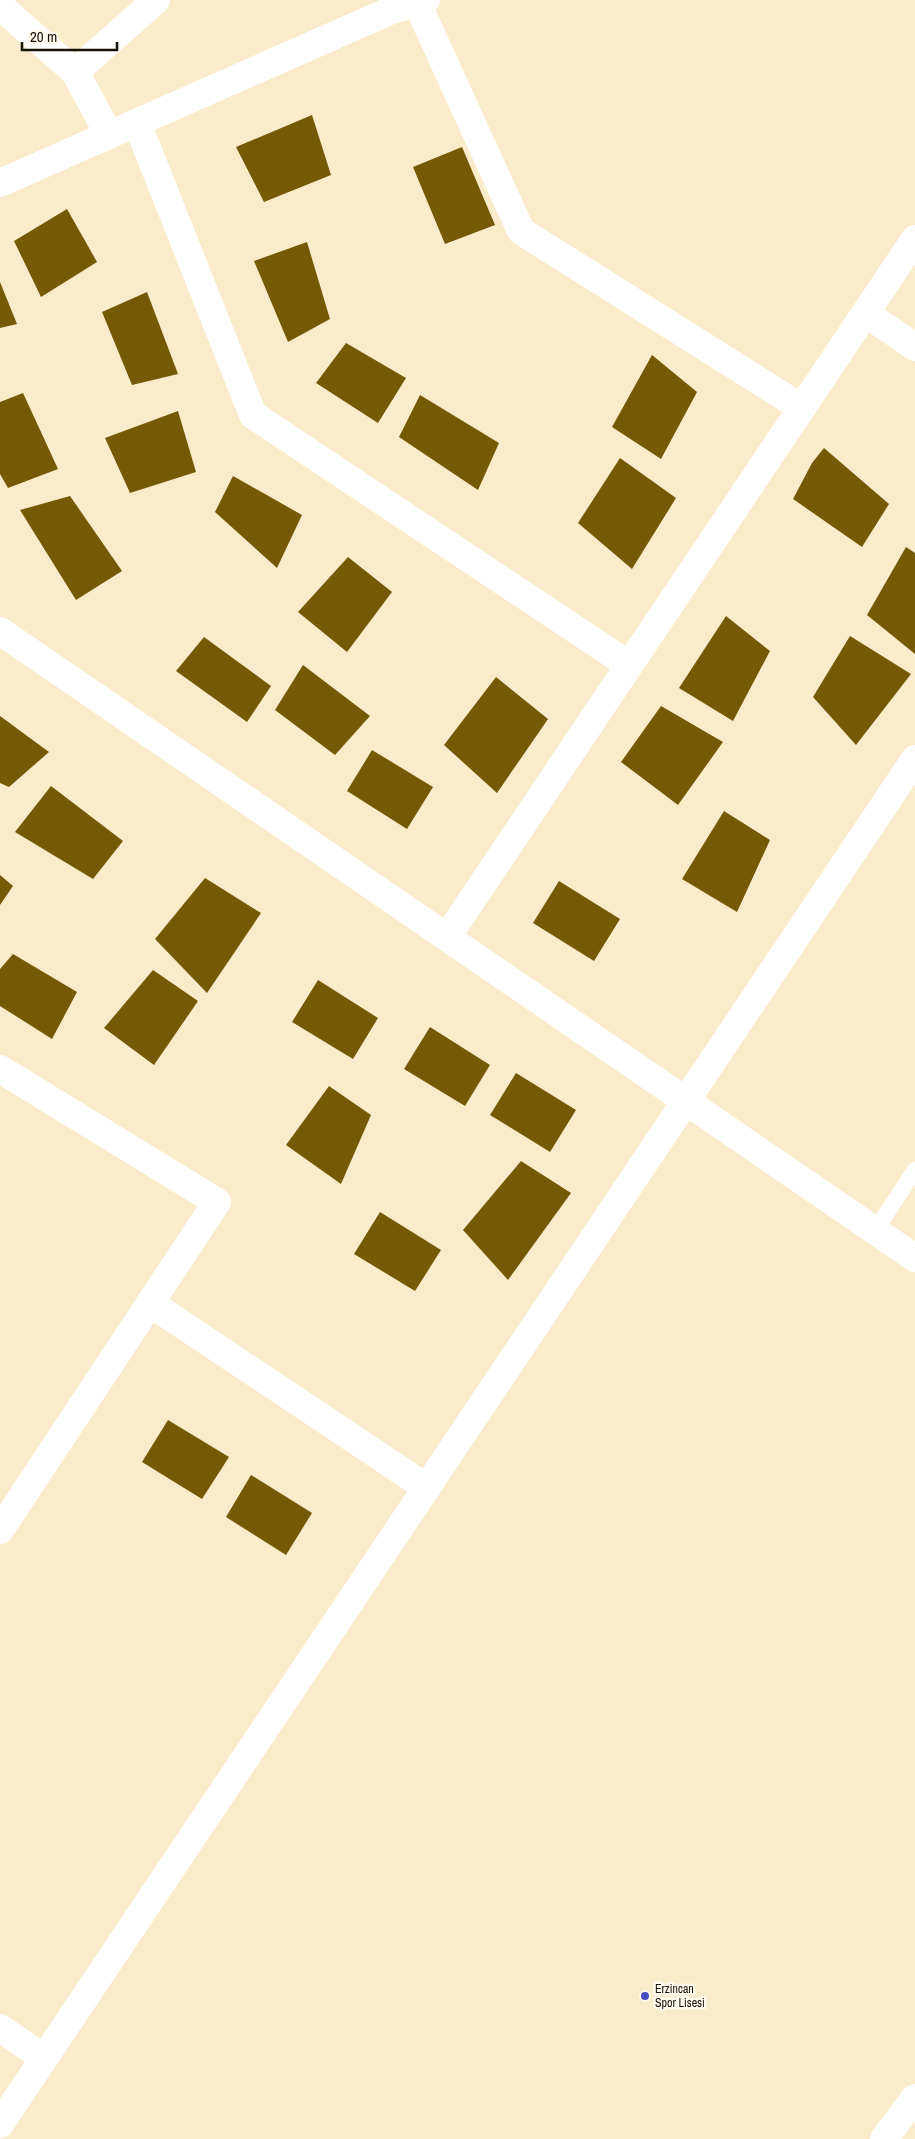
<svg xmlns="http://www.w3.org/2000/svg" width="915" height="2139" font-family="'Archivo Narrow',sans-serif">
	<rect width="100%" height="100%" fill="#faecca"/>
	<!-- building -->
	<g fill="#745a05">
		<path d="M 312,115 L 331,175 L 264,202 L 236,147 Z"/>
		<path d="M 462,147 L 495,225 L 445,244 L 413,167 Z"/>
		<path d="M 67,209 L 97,262 L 41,297 L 14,241 Z"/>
		<path d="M 307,242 L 330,319 L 288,342 L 254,261 Z"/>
		<path d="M 0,282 L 17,324 L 0,328 Z"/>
		<path d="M 147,292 L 178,374 L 132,385 L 102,312 Z"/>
		<path d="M 346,343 L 406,378 L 378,423 L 316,383 Z"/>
		<path d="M 652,355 L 697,392 L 661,459 L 612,427 Z"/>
		<path d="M 23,393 L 58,469 L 8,488 L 0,474 L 0,402 Z"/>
		<path d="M 420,395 L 499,443 L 478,490 L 399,437 Z"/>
		<path d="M 178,411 L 196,472 L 130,493 L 105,438 Z"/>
		<path d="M 824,448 L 889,504 L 862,547 L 793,499 L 812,463 Z"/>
		<path d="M 620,458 L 676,498 L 632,569 L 578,523 Z"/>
		<path d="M 233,476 L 302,515 L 277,568 L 215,512 Z"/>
		<path d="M 70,496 L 122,571 L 76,600 L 20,510 Z"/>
		<path d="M 906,547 L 915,553 L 915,654 L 867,615 Z"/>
		<path d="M 348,557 L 392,592 L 347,652 L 298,612 Z"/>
		<path d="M 726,616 L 770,651 L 733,721 L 679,688 Z"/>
		<path d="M 850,636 L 911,674 L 856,745 L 813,697 Z"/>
		<path d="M 204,637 L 271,686 L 247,722 L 176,671 Z"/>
		<path d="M 303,665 L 370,716 L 335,755 L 275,710 Z"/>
		<path d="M 496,677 L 548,719 L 497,793 L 444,745 Z"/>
		<path d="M 661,706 L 723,742 L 678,805 L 621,762 Z"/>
		<path d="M 0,716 L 49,752 L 9,787 L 0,783 Z"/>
		<path d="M 372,750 L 433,787 L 407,829 L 347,791 Z"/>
		<path d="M 51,786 L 123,841 L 93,879 L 15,832 Z"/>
		<path d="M 724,811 L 770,840 L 737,912 L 682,879 Z"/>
		<path d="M 0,875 L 13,886 L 0,905 Z"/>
		<path d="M 205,878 L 261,913 L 207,993 L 155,939 Z"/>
		<path d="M 559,881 L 620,919 L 594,961 L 533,923 Z"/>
		<path d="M 13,954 L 77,992 L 52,1039 L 0,1006 L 0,969 Z"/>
		<path d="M 153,970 L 198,1001 L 154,1065 L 104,1028 Z"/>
		<path d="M 318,980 L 378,1018 L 353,1059 L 292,1022 Z"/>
		<path d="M 430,1027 L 490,1065 L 465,1106 L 404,1069 Z"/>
		<path d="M 516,1073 L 576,1110 L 550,1152 L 490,1115 Z"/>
		<path d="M 329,1086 L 371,1115 L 341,1184 L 286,1145 Z"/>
		<path d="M 521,1161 L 571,1193 L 508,1280 L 463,1230 Z"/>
		<path d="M 380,1212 L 441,1250 L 415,1291 L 354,1254 Z"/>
		<path d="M 168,1420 L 229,1457 L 202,1499 L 142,1462 Z"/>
		<path d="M 251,1475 L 312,1513 L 286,1555 L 226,1517 Z"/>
	</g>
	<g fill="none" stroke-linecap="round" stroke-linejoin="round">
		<!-- service -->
		<path stroke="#fff" stroke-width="16" d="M 875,1231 L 915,1170"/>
		<!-- minor -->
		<g stroke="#fff" stroke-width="28">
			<path d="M 417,3 L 521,231 L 802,408"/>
			<path d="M 0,6 L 75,72 L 109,135"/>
			<path d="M 75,72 L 156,0"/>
			<path d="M 137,123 L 253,415 L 629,665"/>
			<path d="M 865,313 L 915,347"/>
			<path d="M 0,631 L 915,1258"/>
			<path d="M 447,937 L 915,239"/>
			<path d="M 0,1069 L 217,1202 L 0,1530"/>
			<path d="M 150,1303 L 427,1488"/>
			<path d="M 0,2028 L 44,2058"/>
			<path d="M 0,2124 L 915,759"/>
			<path d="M 884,2139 L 915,2098"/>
		</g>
		<!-- tertiary -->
		<path stroke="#fff" stroke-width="28" d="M 0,183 L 392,10 L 426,0"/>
	</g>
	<!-- markers -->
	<circle fill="#494bc1" stroke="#fffaec" stroke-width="2" cx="645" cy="1996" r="5"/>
	<g text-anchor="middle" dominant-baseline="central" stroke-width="5" stroke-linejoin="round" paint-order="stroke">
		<!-- poi labels -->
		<g font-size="12" fill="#161106" stroke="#fffaec" text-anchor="start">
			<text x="655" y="1989">Erzincan<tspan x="655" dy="14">Spor Lisesi</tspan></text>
		</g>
	</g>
	<!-- scale -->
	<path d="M22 42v8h95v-8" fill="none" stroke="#161106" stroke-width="2.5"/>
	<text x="30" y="42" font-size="15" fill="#161106" stroke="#fffaec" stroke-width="4" paint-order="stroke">20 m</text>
</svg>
